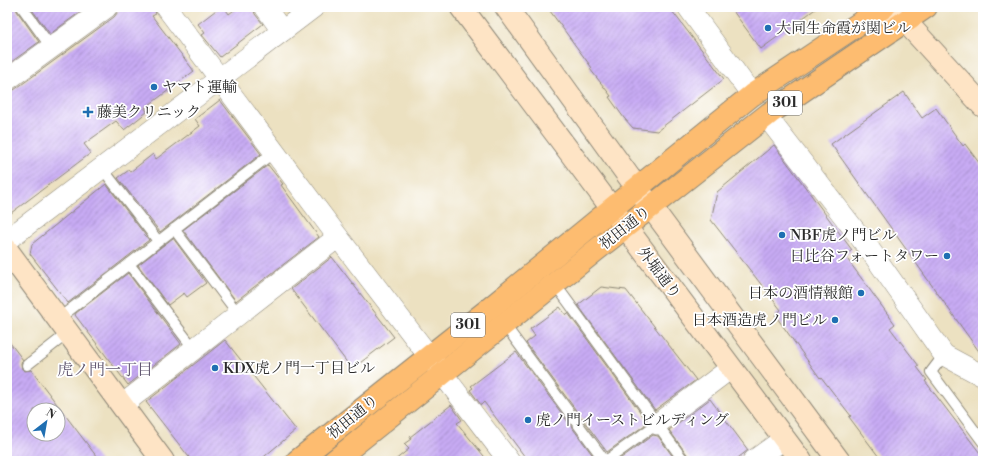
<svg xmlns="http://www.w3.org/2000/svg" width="990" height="468" font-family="'Libre Bodoni','Noto Serif JP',serif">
	<defs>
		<pattern id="building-hatch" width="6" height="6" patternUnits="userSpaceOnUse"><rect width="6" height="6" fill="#c8abf4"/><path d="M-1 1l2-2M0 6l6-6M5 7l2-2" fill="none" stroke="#a38bc6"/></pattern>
	</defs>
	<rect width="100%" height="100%" fill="#fff"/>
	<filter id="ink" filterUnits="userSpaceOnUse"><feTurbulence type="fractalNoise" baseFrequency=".025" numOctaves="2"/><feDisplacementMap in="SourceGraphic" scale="8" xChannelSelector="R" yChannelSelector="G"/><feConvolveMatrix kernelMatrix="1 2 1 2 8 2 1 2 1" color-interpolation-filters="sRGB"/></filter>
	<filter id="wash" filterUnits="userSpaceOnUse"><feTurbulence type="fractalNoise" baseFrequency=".012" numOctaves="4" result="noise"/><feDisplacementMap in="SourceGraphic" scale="16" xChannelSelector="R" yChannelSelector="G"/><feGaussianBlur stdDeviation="0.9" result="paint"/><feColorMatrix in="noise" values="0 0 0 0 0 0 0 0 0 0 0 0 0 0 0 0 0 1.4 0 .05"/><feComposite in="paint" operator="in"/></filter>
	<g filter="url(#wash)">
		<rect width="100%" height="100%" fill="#ece1c1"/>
		<g id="blocks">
			<!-- building -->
			<g fill="url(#building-hatch)" fill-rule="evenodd">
				<path d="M 7,7 L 16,7 L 17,11 L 39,42 L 7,65 Z"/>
				<path d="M 30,7 L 87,7 L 50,34 Z"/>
				<path d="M 119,7 L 154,7 L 156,14 L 152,16 L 194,71 L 145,108 L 147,112 L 124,130 L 116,121 L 84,144 L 91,153 L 7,216 L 7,92 L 14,90 L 114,17 L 118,12 Z"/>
				<path d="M 220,7 L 224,7 L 229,14 L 238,7 L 253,7 L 255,14 L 263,24 L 220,57 L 202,35 L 205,33 L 198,24 Z"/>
				<path d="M 547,7 L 669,7 L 724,79 L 657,131 L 633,128 L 624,118 L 609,97 L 611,96 L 590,69 L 592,68 Z"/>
				<path d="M 730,7 L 818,7 L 761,49 Z"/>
				<path d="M 904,92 L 922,118 L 936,108 L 963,146 L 965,144 L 983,168 L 983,357 L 831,144 Z"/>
				<path d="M 220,100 L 261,154 L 160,232 L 118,178 L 129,170 L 130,172 L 153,154 L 156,159 L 200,126 L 195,119 Z"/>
				<path d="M 774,145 L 852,250 L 845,256 L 895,324 L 890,328 L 919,366 L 917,367 L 927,380 L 925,381 L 983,457 L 983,461 L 882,461 L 849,417 L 851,416 L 821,377 L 820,378 L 775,315 L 781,310 L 711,220 L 717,192 Z"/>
				<path d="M 268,165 L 283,184 L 281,185 L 319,237 L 236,301 L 183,230 Z"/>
				<path d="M 106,184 L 149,240 L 68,303 L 30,254 L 32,244 Z"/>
				<path d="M 173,238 L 206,283 L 187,297 L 184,293 L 168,305 L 138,265 Z"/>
				<path d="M 332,257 L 394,337 L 352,369 L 291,289 Z"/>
				<path d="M 128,273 L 181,344 L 128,385 L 75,315 L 76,313 Z"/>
				<path d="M 601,287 L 626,290 L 696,380 L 655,410 L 578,305 Z"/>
				<path d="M 560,307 L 566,315 L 568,313 L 646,420 L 645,425 L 607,452 L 526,343 L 535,336 L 530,329 Z"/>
				<path d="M 7,339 L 23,360 L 21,363 L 22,369 L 25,371 L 31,370 L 100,461 L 7,461 ZM 34,410 L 58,410 L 58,434 L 34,434 Z"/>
				<path d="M 225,340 L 296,430 L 259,461 L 192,461 L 146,402 Z"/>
				<path d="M 516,352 L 597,461 L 528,461 L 484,402 L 481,405 L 470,390 L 473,388 L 471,386 Z"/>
				<path d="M 710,399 L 748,450 L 734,461 L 690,461 L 689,457 L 669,430 Z"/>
				<path d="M 451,405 L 462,420 L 457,423 L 488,461 L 394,461 L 409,449 L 404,444 L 411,439 L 410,437 Z"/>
				<path d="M 653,435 L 658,436 L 676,461 L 617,461 Z"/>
			</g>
		</g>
	</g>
	<g filter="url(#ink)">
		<use href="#blocks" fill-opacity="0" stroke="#8c8676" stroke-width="1"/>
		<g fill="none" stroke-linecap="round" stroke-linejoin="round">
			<!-- lane casing -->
			<g stroke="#8c8676" stroke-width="12">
				<g id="lane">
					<path d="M 22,7 L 51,47"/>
					<path d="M 102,168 L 158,241"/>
					<path d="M 174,229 L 239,315"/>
					<path d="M 129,264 L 194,349"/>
					<path d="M 555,284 L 684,461"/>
					<path d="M 58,319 L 274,152"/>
					<path d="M 504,324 L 605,461"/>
					<path d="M 944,355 L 931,372 L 983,442"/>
					<path d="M 27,365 L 68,333"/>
					<path d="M 604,461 L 610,458 L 657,424"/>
				</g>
			</g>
			<!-- street casing -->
			<g stroke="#8c8676" stroke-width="22">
				<g id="street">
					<path d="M 166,7 L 338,237 L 509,461"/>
					<path d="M 265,7 L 282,31"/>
					<path d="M 688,7 L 752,95"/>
					<path d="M 7,80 L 107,7"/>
					<path d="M 767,117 L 870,250 L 944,355 L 983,376"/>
					<path d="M 7,240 L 314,7"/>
					<path d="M 122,405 L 338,237"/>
					<path d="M 657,424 L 731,368"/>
					<path d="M 753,461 L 784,439"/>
				</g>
			</g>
			<!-- secondary casing -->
			<g stroke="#8c8676" stroke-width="24">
				<g id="secondary">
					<path d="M 461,7 L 801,461"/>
					<path d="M 506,7 L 637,188 L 839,461"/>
					<path d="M 891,19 L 905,21 L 983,106"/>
					<path d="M 7,250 L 163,461"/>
				</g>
			</g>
			<!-- primary casing -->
			<g stroke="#8c8676" stroke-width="24">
				<g id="primary">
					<path d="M 297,461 L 489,309 L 637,188 L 752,95 L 884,7"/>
					<path d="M 334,461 L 595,251 L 770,113 L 926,7"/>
				</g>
			</g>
			<!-- lane -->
			<use href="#lane" stroke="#fff" stroke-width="10"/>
			<!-- street -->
			<use href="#street" stroke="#fff" stroke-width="21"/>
			<!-- secondary -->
			<use href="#secondary" stroke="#fee4c5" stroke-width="22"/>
			<!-- primary -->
			<use href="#primary" stroke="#fdbc6f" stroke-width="22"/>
		</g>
	</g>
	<!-- markers -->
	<g fill="#1f6fb2" stroke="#fff" stroke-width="1.5">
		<circle cx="768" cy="28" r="4"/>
		<circle cx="154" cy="87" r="4"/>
		<path d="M86 106h4v4h4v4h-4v4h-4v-4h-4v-4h4z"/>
		<circle cx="782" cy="235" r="4"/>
		<circle cx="947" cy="256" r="4"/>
		<circle cx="861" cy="293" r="4"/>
		<circle cx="835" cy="320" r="4"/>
		<circle cx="215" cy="368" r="4"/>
		<circle cx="528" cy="420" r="4"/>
	</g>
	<g text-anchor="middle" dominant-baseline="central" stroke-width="3.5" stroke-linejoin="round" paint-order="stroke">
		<!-- shield labels -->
		<g fill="#fff" stroke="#6b6b6b" stroke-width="1">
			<rect x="768" y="91" width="34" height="24" rx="3"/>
			<rect x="451" y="313" width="34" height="24" rx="3"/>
		</g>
		<g font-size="14" font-weight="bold" fill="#2b2b2b">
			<text x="785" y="103">301</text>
			<text x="468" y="325">301</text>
		</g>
		<!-- poi labels -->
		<g font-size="15" fill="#2b2b2b" stroke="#fff" text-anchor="start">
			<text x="776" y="28">大同生命霞が関ビル</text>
			<text x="162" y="87">ヤマト運輸</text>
			<text x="97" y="112">藤美クリニック</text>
			<text x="790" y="235">NBF虎ノ門ビル</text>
			<text x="939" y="256" text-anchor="end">日比谷フォートタワー</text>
			<text x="853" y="293" text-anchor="end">日本の酒情報館</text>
			<text x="827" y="320" text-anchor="end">日本酒造虎ノ門ビル</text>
			<text x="223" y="368">KDX虎ノ門一丁目ビル</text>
			<text x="536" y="420">虎ノ門イーストビルディング</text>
		</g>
		<!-- street labels -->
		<g font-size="15" fill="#2b2b2b" stroke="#fff">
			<text transform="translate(625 228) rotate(-38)">祝田通り</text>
			<text transform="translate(659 273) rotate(53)">外堀通り</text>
			<text transform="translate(353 417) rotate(-39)">祝田通り</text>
		</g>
		<!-- neighbourhood labels -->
		<g font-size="16" fill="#625871" stroke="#fff">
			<text x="105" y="370">虎ノ門一丁目</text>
		</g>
	</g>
	<!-- margin -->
	<rect width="990" height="468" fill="none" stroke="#fff" stroke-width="24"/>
	<!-- north arrow -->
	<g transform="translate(46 422) rotate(31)"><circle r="19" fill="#ffffff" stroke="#aaaaaa"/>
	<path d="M0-3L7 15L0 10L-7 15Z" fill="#1f6fb2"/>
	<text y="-6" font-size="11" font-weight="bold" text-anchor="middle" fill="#2b2b2b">N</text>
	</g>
</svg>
